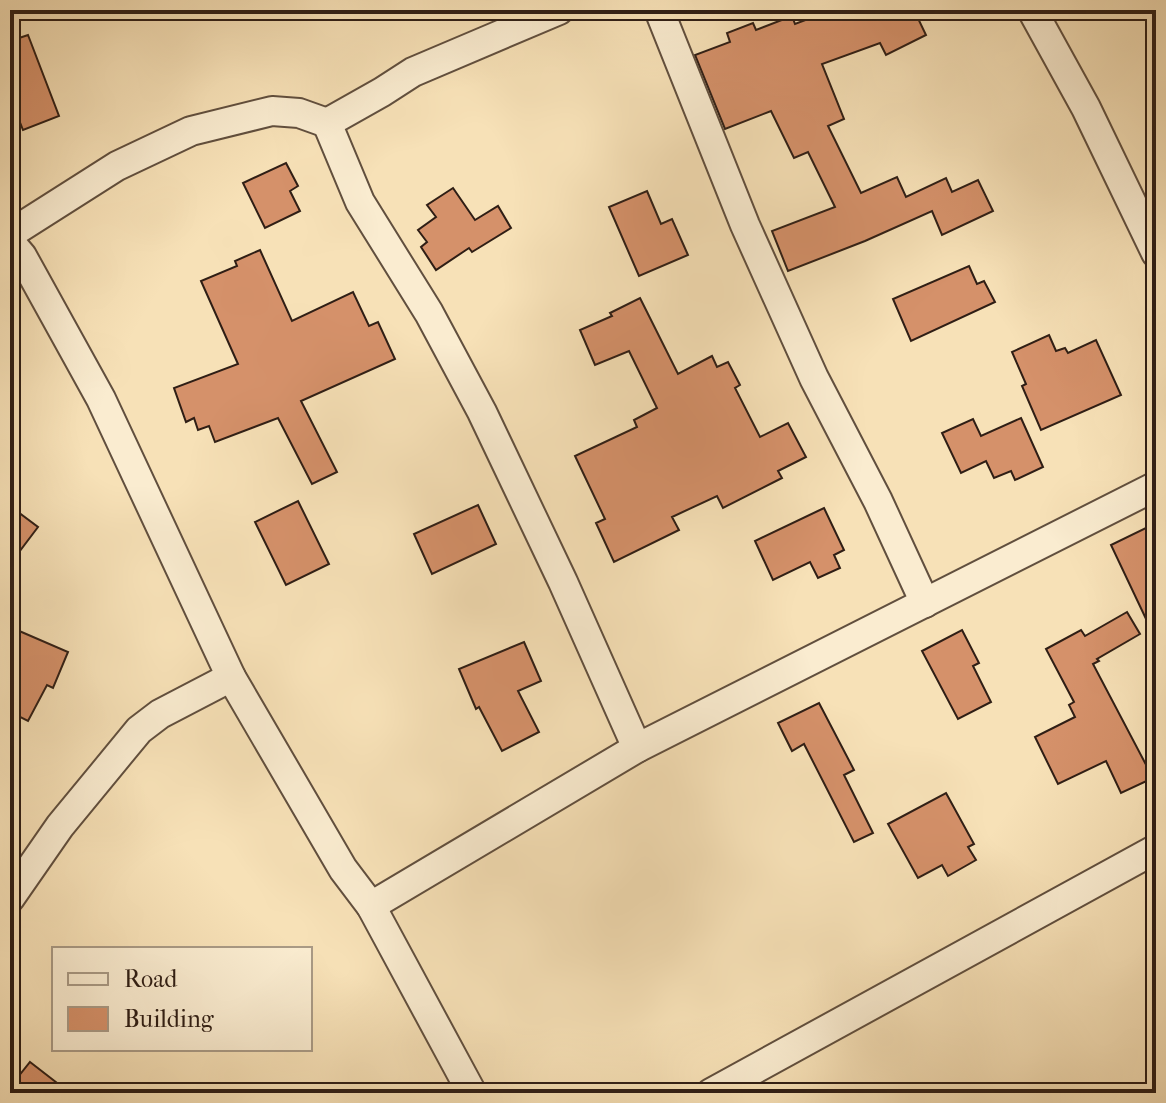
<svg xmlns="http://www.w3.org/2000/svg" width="1166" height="1103" font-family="'IM FELL French Canon',serif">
	<rect width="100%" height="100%" fill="#f7e1b7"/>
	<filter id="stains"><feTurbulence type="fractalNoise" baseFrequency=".0025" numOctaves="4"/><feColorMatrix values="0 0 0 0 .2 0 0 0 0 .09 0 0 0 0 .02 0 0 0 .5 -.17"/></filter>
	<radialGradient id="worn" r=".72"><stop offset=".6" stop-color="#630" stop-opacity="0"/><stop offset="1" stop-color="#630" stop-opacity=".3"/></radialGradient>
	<!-- building -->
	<g fill="#d5916a" stroke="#2f1e15" stroke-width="2">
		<path d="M 832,10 L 914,10 L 926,35 L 886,55 L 880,43 L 822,64 L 844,119 L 828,126 L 861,193 L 897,177 L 906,197 L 946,178 L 952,192 L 978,180 L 993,211 L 942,235 L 932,211 L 865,241 L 788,271 L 772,231 L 835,207 L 808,152 L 794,158 L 771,111 L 725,129 L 695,55 L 730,42 L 727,33 L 753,23 L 756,30 L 792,16 L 795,24 Z"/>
		<path d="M 28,35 L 59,116 L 23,130 L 10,97 L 10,41 Z"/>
		<path d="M 286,163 L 298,186 L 290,191 L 300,211 L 265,228 L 243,183 Z"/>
		<path d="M 453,188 L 475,220 L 498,206 L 511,228 L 472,252 L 469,248 L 436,270 L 421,247 L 427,242 L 418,230 L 436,217 L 427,205 Z"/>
		<path d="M 647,191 L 661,224 L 672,219 L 688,255 L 639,276 L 609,207 Z"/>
		<path d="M 260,250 L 292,321 L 353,292 L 369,326 L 378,322 L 395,359 L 301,401 L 337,472 L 312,484 L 278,418 L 215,442 L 209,426 L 198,430 L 194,418 L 186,422 L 174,388 L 238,364 L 201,281 L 237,266 L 235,261 Z"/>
		<path d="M 969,266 L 977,284 L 984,281 L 995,302 L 911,341 L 893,299 Z"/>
		<path d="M 640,298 L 678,374 L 712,356 L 717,367 L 728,362 L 740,385 L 735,388 L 760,437 L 788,423 L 806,457 L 778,471 L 782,478 L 723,508 L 717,496 L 672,517 L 679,530 L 614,562 L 596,523 L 605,519 L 575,456 L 637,427 L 634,420 L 657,408 L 629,351 L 595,365 L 580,330 L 612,316 L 610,313 Z"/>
		<path d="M 1049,335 L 1056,351 L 1065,348 L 1068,353 L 1096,340 L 1121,395 L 1041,430 L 1022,386 L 1026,384 L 1012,352 Z"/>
		<path d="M 1021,418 L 1043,467 L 1015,480 L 1011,471 L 994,478 L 986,461 L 961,473 L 942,433 L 973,419 L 981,436 Z"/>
		<path d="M 298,501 L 329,564 L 286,585 L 255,522 Z"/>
		<path d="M 478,505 L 496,544 L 432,574 L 414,534 Z"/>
		<path d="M 10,506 L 38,527 L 10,564 Z"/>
		<path d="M 824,508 L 844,550 L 834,555 L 840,568 L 818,578 L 810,562 L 773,580 L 755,541 Z"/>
		<path d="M 1156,523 L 1156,640 L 1111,545 Z"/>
		<path d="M 1127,612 L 1140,634 L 1097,659 L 1099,661 L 1093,664 L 1153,778 L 1121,793 L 1106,761 L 1058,784 L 1035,737 L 1075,717 L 1069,705 L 1074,702 L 1046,649 L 1081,630 L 1085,636 Z"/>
		<path d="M 10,627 L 68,652 L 53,688 L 47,685 L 28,721 L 10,712 Z"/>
		<path d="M 962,630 L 979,663 L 973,666 L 991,702 L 958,719 L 922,651 Z"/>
		<path d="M 524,642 L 541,681 L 518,691 L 539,732 L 502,751 L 479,707 L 476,709 L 459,669 Z"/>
		<path d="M 819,703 L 854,770 L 844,775 L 873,833 L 854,842 L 804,744 L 792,751 L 778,723 Z"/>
		<path d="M 946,793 L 974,844 L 968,847 L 976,860 L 948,876 L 942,865 L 918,878 L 888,824 Z"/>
		<path d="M 30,1062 L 70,1093 L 10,1093 L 10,1087 Z"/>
	</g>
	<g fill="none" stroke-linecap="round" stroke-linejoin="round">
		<!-- street casing -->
		<g stroke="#614f3e" stroke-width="32">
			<g id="street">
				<path d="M 559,10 L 413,72 L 382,92 L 327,123 L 360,202 L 429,313 L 482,412 L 563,582 L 637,748"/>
				<path d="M 659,10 L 745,225 L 814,378 L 878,501 L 925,603"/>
				<path d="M 1032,10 L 1086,108 L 1156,253"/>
				<path d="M 10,234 L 117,166 L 191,131 L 272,111 L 299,113 L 327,123"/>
				<path d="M 10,242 L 22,256 L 101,399 L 231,677 L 343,869 L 371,906 L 472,1093"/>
				<path d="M 10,898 L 60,826 L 139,730 L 160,714 L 231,677"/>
				<path d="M 371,906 L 637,748 L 1156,486"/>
				<path d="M 711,1093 L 1156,849"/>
			</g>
		</g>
		<!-- street -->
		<use href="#street" stroke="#faecd0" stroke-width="28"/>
	</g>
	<!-- margin -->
	<rect width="1166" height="1103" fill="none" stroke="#f7e1b7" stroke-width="40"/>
	<rect x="12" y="12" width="1142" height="1079" fill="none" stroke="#2f1e15" stroke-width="4"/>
	<rect x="20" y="20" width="1126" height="1063" fill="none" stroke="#2f1e15" stroke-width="2"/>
	<!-- legend -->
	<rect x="52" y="947" width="260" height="104" fill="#faecd0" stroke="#a99a85" stroke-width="2"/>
	<rect x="68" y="973" width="40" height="12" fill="#faecd0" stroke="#a99a85" stroke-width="2"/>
	<text x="124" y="987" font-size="24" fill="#2f1e15">Road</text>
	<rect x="68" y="1007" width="40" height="24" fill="#d5916a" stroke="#a99a85" stroke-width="2"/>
	<text x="124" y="1027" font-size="24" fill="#2f1e15">Building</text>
	<rect width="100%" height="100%" filter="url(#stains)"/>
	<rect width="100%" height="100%" fill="url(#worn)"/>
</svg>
